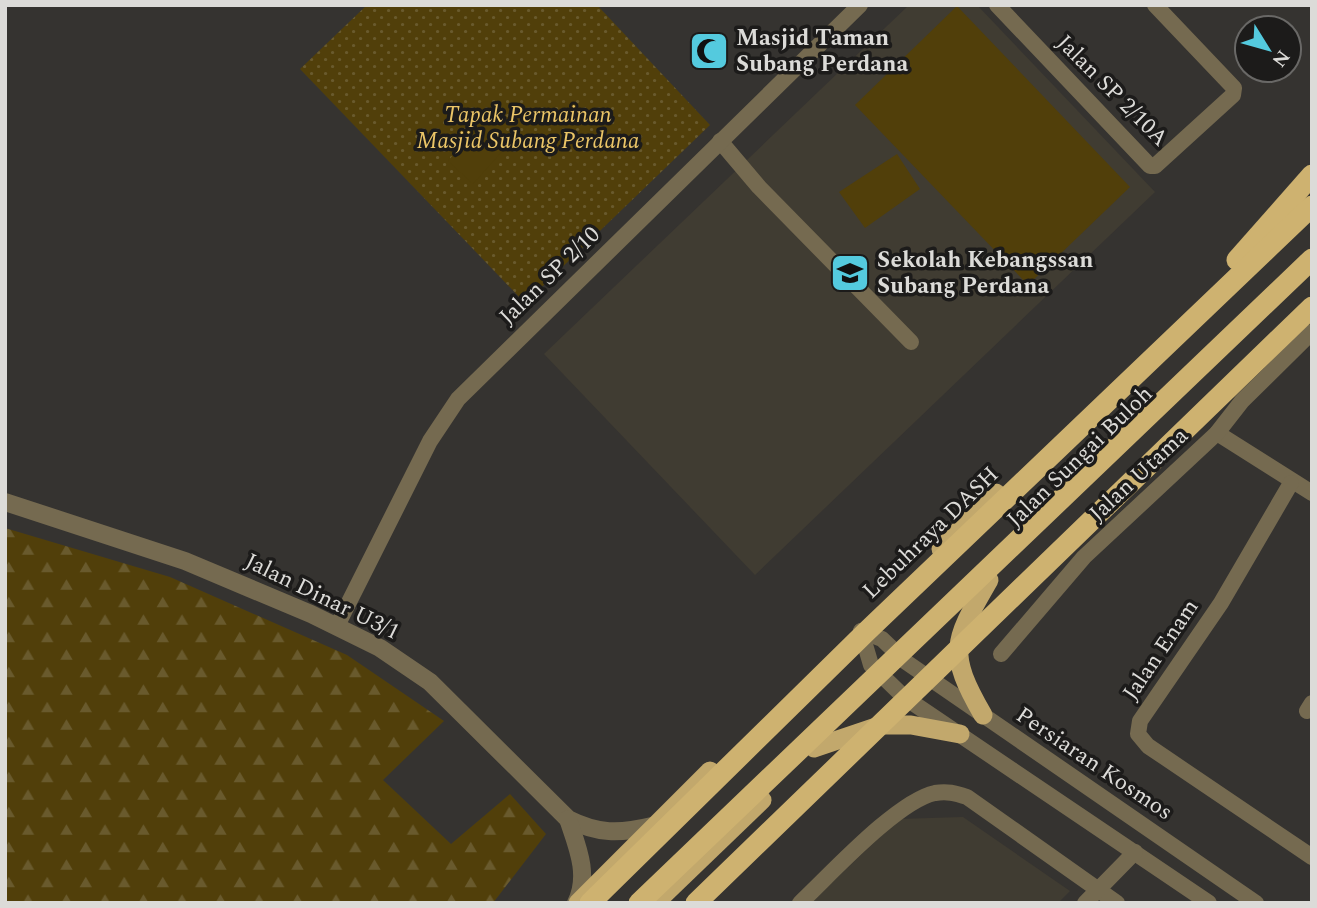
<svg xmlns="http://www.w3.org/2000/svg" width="1317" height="908" font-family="Spectral,serif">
	<defs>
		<pattern id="forest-firs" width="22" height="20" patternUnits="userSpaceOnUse" patternTransform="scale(1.75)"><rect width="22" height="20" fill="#513f0a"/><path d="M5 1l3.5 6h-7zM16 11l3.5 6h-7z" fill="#695a2d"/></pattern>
		<pattern id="park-dots" width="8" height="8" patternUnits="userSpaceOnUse" patternTransform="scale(1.75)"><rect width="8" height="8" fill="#513f0a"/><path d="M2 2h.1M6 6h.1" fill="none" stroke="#695a2d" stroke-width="1.8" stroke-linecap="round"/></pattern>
	</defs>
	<rect width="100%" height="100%" fill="#353330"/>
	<!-- built -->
	<g fill="#403c32">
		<path d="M 909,5 L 977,5 L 1155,192 L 755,575 L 544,354 Z"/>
		<path d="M 963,817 L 1070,891 L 1058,903 L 810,903 L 899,819 Z"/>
	</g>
	<!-- forest -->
	<path fill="url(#forest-firs)" d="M 5,528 L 170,577 L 347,655 L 444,721 L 383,780 L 451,844 L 510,794 L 546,834 L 493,903 L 5,903 Z"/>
	<!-- park -->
	<path fill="url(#park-dots)" d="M 367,5 L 597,5 L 710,125 L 525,303 L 300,69 Z"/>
	<!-- pitch -->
	<g fill="#513f0a">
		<path d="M 957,6 L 1130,187 L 1028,285 L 855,105 Z"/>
		<path d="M 489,113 L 514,138 L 473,184 L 448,161 Z"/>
		<path d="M 897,154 L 920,189 L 865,228 L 839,192 Z"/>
	</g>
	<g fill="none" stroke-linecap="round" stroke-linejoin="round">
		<!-- minor -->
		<g stroke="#756a50" stroke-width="16">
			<path d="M 997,5 L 1150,166 L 1155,166 L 1233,95 L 1234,88 L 1155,5"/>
			<path d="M 720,141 L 759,187 L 911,342"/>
			<path d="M 1217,433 L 1312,493"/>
			<path d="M 1291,483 L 1221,603 L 1140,721 L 1138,734 L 1148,746 L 1312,857"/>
			<path d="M 337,626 L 430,441 L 458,399 L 860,5"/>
			<path d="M 861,631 L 882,639 L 906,662 L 1256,903"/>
			<path d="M 861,631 L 871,665 L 904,697 L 1209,903"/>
			<path d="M 1001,654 L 1084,557 L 1217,433 L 1242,401 L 1312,332"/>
			<path d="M 1307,711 L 1312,703"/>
			<path d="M 800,903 C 830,875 897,801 935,793 C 947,791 955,793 967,797 L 1117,903"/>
			<path d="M 1085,903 L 1135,852"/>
		</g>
		<!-- tertiary -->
		<g stroke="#756a50" stroke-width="18">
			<path d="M 5,502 L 185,561 L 311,614 L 380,648 L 430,682 L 568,819 C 598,834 619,834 652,826"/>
			<path d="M 568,819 C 577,846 590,875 576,903"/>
		</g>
		<!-- trunk -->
		<g stroke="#c2a86c" stroke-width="19">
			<path d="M 941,549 L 996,493"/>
			<path d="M 983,715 C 946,651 954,641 989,580"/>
			<path d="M 814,748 L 882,725 L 911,725 L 960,734"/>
			<path d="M 578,903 L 710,771"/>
			<path d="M 655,903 L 762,800"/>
		</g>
		<!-- motorway -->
		<g stroke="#ceb270" stroke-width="21">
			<path d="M 1237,260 L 1312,175"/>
			<path d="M 590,903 L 866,632 L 1312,206"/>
			<path d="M 639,903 L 1312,259"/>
			<path d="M 696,903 L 1312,307"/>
		</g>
	</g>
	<!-- icons -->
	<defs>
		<g id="mosque-square" transform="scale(2.0125)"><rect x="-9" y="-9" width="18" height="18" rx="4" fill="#54cade" stroke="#1c1b1a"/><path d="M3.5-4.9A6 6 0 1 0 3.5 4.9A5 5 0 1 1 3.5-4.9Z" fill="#111"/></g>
		<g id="school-square" transform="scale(2.0125)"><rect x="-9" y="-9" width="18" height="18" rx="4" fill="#54cade" stroke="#1c1b1a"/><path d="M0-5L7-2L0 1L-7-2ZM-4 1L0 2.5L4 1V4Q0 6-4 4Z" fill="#111"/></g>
	</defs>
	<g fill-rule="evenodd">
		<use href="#mosque-square" x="709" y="51"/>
		<use href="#school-square" x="850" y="273"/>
	</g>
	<g text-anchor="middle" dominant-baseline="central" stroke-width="7" stroke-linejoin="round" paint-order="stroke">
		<!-- poi labels -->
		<g font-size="23" font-weight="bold" fill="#dcdbd8" stroke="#1c1b1a" text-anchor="start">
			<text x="736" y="38">Masjid Taman<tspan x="736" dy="26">Subang Perdana</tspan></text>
			<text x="877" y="260">Sekolah Kebangssan<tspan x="877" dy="26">Subang Perdana</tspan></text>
		</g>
		<!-- street labels -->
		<g font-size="23" fill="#dcdbd8" stroke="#1c1b1a">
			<text transform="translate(1112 91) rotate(45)">Jalan SP 2/10A</text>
			<text transform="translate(550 276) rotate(-44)">Jalan SP 2/10</text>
			<text transform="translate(1080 457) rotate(-44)">Jalan Sungai Buloh</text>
			<text transform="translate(1139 475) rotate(-43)">Jalan Utama</text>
			<text transform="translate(931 533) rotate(-44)">Lebuhraya DASH</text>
			<text transform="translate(322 597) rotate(26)">Jalan Dinar U3/1</text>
			<text transform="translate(1161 650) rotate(-56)">Jalan Enam</text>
			<text transform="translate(1094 764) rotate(34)">Persiaran Kosmos</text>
		</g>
		<!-- park labels -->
		<g font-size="23" font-style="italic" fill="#ebc567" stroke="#1c1b1a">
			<text x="528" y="115">Tapak Permainan<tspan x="528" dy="26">Masjid Subang Perdana</tspan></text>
		</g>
	</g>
	<!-- border -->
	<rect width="1317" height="908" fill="none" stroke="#dcdbd8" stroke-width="14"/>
	<!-- north arrow -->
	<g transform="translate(1268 49) rotate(127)"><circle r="33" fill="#1c1b1a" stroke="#696866" stroke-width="2"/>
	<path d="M0-5L12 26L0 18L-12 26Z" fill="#54cade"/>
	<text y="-10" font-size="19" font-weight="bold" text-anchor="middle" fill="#dcdbd8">N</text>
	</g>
</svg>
